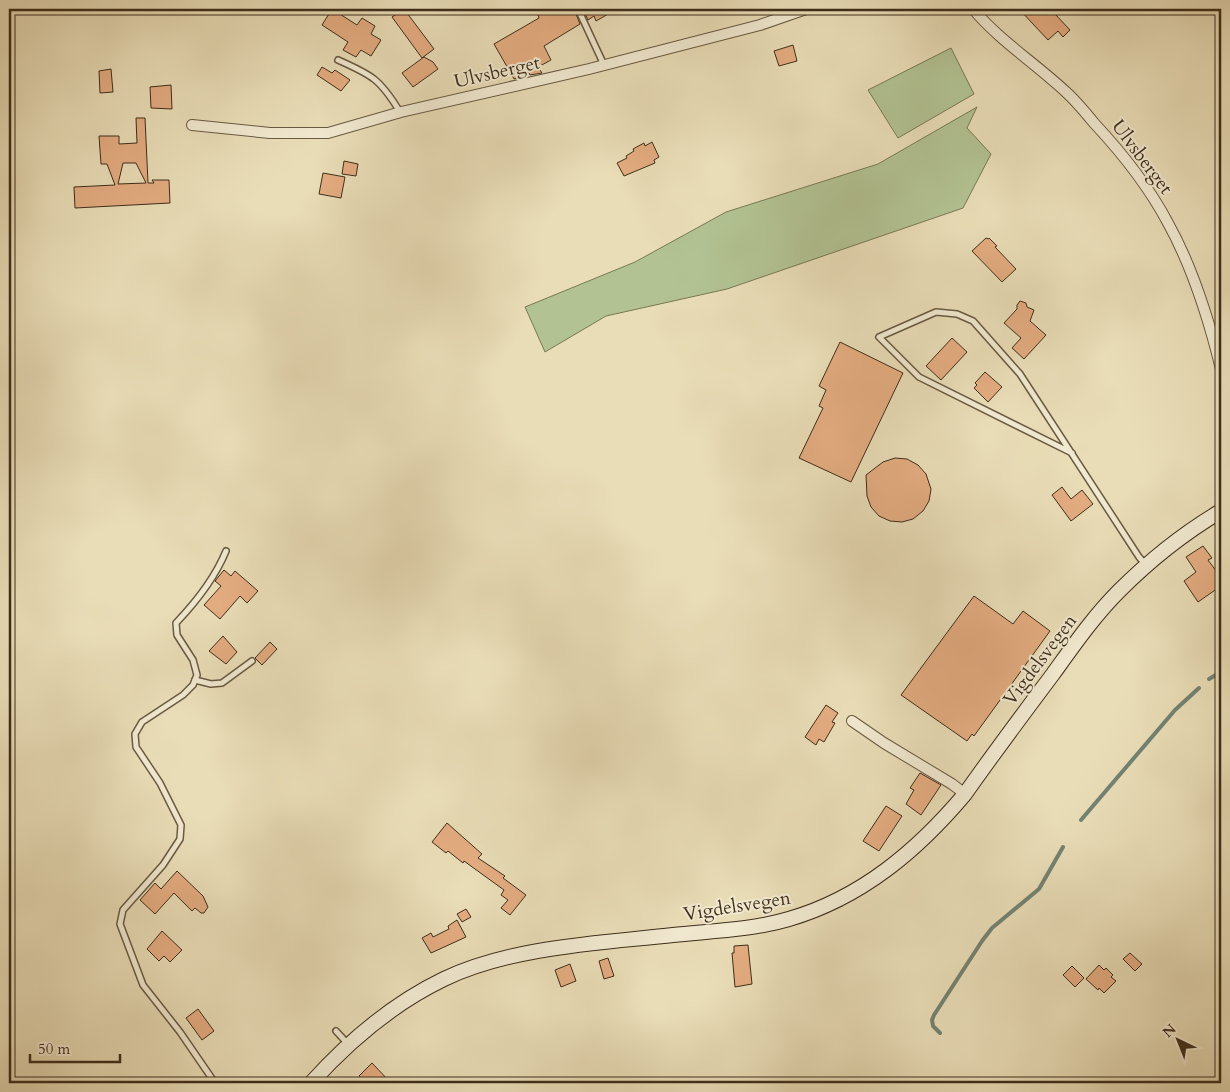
<svg xmlns="http://www.w3.org/2000/svg" width="1230" height="1092" font-family="Cardo,serif">
	<rect width="100%" height="100%" fill="#e9ddb7"/>
	<filter id="stains"><feTurbulence type="fractalNoise" baseFrequency=".004" numOctaves="4"/><feColorMatrix values="0 0 0 0 .2 0 0 0 0 .09 0 0 0 0 .02 0 0 0 .5 -.17"/></filter>
	<radialGradient id="worn" r=".72"><stop offset=".6" stop-color="#630" stop-opacity="0"/><stop offset="1" stop-color="#630" stop-opacity=".3"/></radialGradient>
	<!-- green -->
	<g fill="#b2c292" stroke="#787856">
		<path d="M 951,48 L 974,94 L 898,138 L 868,90 Z"/>
		<path d="M 977,107 L 967,128 L 991,154 L 963,208 L 727,289 L 606,316 L 545,352 L 525,307 L 635,262 L 726,212 L 878,164 Z"/>
	</g>
	<g fill="none" stroke-linecap="round" stroke-linejoin="round">
		<!-- stream -->
		<g stroke="#738373" stroke-width="4">
			<path d="M 1209,679 L 1221,672"/>
			<path d="M 1081,820 L 1175,710 L 1199,688"/>
			<path d="M 940,1033 L 933,1026 L 932,1020 L 934,1015 L 982,941 L 992,928 L 1039,889 L 1063,847"/>
		</g>
	</g>
	<!-- building -->
	<g fill="#e4ac81" stroke="#3e2e1b" fill-rule="evenodd">
		<path d="M 332,9 L 357,25 L 362,18 L 375,26 L 371,34 L 381,40 L 371,56 L 361,50 L 356,57 L 343,50 L 348,42 L 322,25 Z"/>
		<path d="M 404,9 L 434,49 L 422,58 L 392,17 Z"/>
		<path d="M 549,9 L 574,9 L 580,24 L 544,46 L 551,60 L 538,67 L 542,73 L 530,75 L 529,73 L 514,79 L 494,44 L 539,18 L 538,15 Z"/>
		<path d="M 583,9 L 617,9 L 596,21 L 594,16 L 588,20 Z"/>
		<path d="M 1019,9 L 1061,9 L 1055,14 L 1070,30 L 1063,37 L 1058,31 L 1048,40 Z"/>
		<path d="M 793,45 L 797,61 L 779,66 L 774,51 Z"/>
		<path d="M 424,57 L 433,62 L 438,69 L 413,87 L 402,73 Z"/>
		<path d="M 322,67 L 332,73 L 335,70 L 350,80 L 341,91 L 317,75 Z"/>
		<path d="M 111,69 L 113,92 L 100,93 L 99,71 Z"/>
		<path d="M 171,85 L 172,109 L 151,108 L 150,87 Z"/>
		<path d="M 136,118 L 145,118 L 148,183 L 154,183 L 152,180 L 169,180 L 170,203 L 75,208 L 74,187 L 115,185 L 107,164 L 101,164 L 99,136 L 119,136 L 119,144 L 137,143 ZM 123,163 L 136,163 L 146,183 L 118,184 Z"/>
		<path d="M 652,142 L 659,157 L 654,160 L 655,163 L 624,176 L 617,163 L 627,158 L 626,156 L 634,151 L 633,149 L 644,143 L 645,146 Z"/>
		<path d="M 344,161 L 358,164 L 356,176 L 342,174 Z"/>
		<path d="M 323,173 L 345,177 L 341,198 L 319,194 Z"/>
		<path d="M 986,238 L 988,239 L 989,238 L 997,246 L 995,247 L 1016,269 L 1002,282 L 972,251 Z"/>
		<path d="M 1020,301 L 1026,303 L 1027,307 L 1034,310 L 1030,321 L 1046,335 L 1024,359 L 1012,348 L 1021,338 L 1004,323 L 1017,309 L 1017,305 Z"/>
		<path d="M 952,338 L 967,352 L 941,380 L 926,366 Z"/>
		<path d="M 840,342 L 903,373 L 851,482 L 799,458 L 823,408 L 819,406 L 826,390 L 819,386 Z"/>
		<path d="M 985,372 L 1002,387 L 988,402 L 974,388 L 977,385 L 975,383 Z"/>
		<path d="M 895,458 L 907,459 L 918,465 L 926,474 L 931,489 L 929,501 L 923,511 L 913,519 L 902,522 L 890,521 L 879,516 L 871,507 L 867,496 L 866,475 L 883,462 Z"/>
		<path d="M 1062,487 L 1071,499 L 1082,490 L 1093,504 L 1071,521 L 1052,495 Z"/>
		<path d="M 1203,546 L 1212,558 L 1208,560 L 1219,575 L 1218,580 L 1221,586 L 1198,602 L 1184,581 L 1196,572 L 1186,557 Z"/>
		<path d="M 224,570 L 231,576 L 235,571 L 258,591 L 247,603 L 240,596 L 220,619 L 204,605 L 221,586 L 215,581 Z"/>
		<path d="M 974,596 L 1013,624 L 1023,611 L 1050,631 L 974,736 L 972,734 L 967,741 L 901,695 Z"/>
		<path d="M 223,636 L 237,652 L 226,664 L 209,651 Z"/>
		<path d="M 270,642 L 277,649 L 262,665 L 255,658 Z"/>
		<path d="M 826,705 L 838,713 L 832,722 L 835,723 L 824,742 L 819,739 L 816,745 L 805,737 Z"/>
		<path d="M 920,773 L 941,785 L 921,815 L 906,804 L 914,790 L 910,788 Z"/>
		<path d="M 886,806 L 902,816 L 879,851 L 863,841 Z"/>
		<path d="M 447,823 L 482,854 L 478,858 L 505,876 L 503,878 L 526,895 L 510,915 L 501,908 L 508,900 L 501,895 L 504,890 L 464,861 L 463,863 L 448,851 L 446,853 L 432,842 Z"/>
		<path d="M 177,871 L 203,896 L 208,907 L 204,913 L 201,913 L 195,908 L 192,911 L 174,893 L 155,914 L 140,900 L 155,883 L 161,889 Z"/>
		<path d="M 466,909 L 471,917 L 462,922 L 457,914 Z"/>
		<path d="M 457,920 L 466,937 L 431,953 L 422,938 L 431,933 L 433,937 L 449,929 L 448,926 Z"/>
		<path d="M 162,931 L 182,950 L 170,962 L 164,956 L 159,961 L 147,949 Z"/>
		<path d="M 748,945 L 752,984 L 735,987 L 732,953 L 734,953 L 734,946 Z"/>
		<path d="M 1130,953 L 1142,964 L 1135,971 L 1123,959 Z"/>
		<path d="M 608,958 L 614,976 L 604,979 L 599,961 Z"/>
		<path d="M 570,964 L 576,981 L 561,987 L 555,970 Z"/>
		<path d="M 1099,965 L 1104,970 L 1106,968 L 1113,975 L 1111,977 L 1116,981 L 1104,993 L 1099,988 L 1098,990 L 1086,979 Z"/>
		<path d="M 1072,966 L 1084,978 L 1075,987 L 1063,975 Z"/>
		<path d="M 198,1009 L 214,1031 L 202,1040 L 186,1018 Z"/>
		<path d="M 372,1063 L 391,1083 L 365,1083 L 359,1076 Z"/>
	</g>
	<g fill="none" stroke-linecap="round" stroke-linejoin="round">
		<!-- lane casing -->
		<g stroke="#695a42" stroke-width="8">
			<g id="lane">
				<path d="M 578,9 L 604,65"/>
				<path d="M 338,60 C 372,75 380,79 400,112"/>
				<path d="M 1072,453 L 919,377 L 879,337 L 936,312 L 957,314 L 973,321 L 1020,374 L 1139,557 L 1146,565"/>
				<path d="M 195,680 L 211,684 L 222,683 L 252,661"/>
				<path d="M 336,1031 L 348,1044"/>
				<path d="M 215,1083 L 180,1032 L 143,985 L 120,924 L 123,910 L 163,865 L 180,839 L 181,825 L 160,783 L 136,747 L 135,734 L 142,722 L 183,695 L 193,685 L 197,675 L 193,660 L 177,635 L 176,623 C 196,602 215,578 226,551"/>
			</g>
		</g>
		<!-- street casing -->
		<g stroke="#695a42" stroke-width="12">
			<g id="street">
				<path d="M 973,9 C 1000,41 1035,63 1066,92 C 1076,101 1085,112 1094,123 C 1122,153 1149,187 1168,223 C 1193,268 1209,320 1221,369"/>
				<path d="M 192,125 L 270,133 L 328,133 L 401,112 L 589,69 L 760,25 L 806,9"/>
				<path d="M 852,721 L 884,743 L 952,784 L 965,794"/>
			</g>
		</g>
		<!-- secondary casing -->
		<g stroke="#3e2e1b" stroke-width="16">
			<path id="secondary" d="M 311,1083 C 349,1041 392,1004 444,979 C 510,947 600,943 673,935 C 711,931 752,930 789,919 C 861,898 917,851 965,794 C 993,754 1023,714 1053,674 C 1074,645 1094,616 1119,591 C 1150,560 1184,533 1221,511"/>
		</g>
		<!-- lane -->
		<use href="#lane" stroke="#f1e9d0" stroke-width="5"/>
		<!-- street -->
		<use href="#street" stroke="#f1e9d0" stroke-width="10"/>
		<!-- secondary -->
		<use href="#secondary" stroke="#f1e9d0" stroke-width="14"/>
	</g>
	<g text-anchor="middle" dominant-baseline="central" stroke-width="4" stroke-linejoin="round" paint-order="stroke">
		<!-- street labels -->
		<g font-size="19" fill="#3e2e1b" stroke="#f1e9d0">
			<text transform="translate(497 72) rotate(-13)">Ulvsberget</text>
			<text transform="translate(1142 157) rotate(53)">Ulvsberget</text>
			<text transform="translate(1040 660) rotate(-53)">Vigdelsvegen</text>
			<text transform="translate(737 906) rotate(-9)">Vigdelsvegen</text>
		</g>
	</g>
	<!-- margin -->
	<rect width="1230" height="1092" fill="none" stroke="#e9ddb7" stroke-width="30"/>
	<rect x="10" y="10" width="1210" height="1072" fill="none" stroke="#3e2e1b" stroke-width="2.5"/>
	<rect x="15" y="15" width="1200" height="1062" fill="none" stroke="#3e2e1b"/>
	<!-- north arrow -->
	<g transform="translate(1178 1040) rotate(317)" stroke="#f1e9d0" stroke-width="4" paint-order="stroke">
	<path d="M0-4L9 19L0 12L-9 19Z" fill="#3e2e1b"/>
	<text y="-8" font-size="14" font-weight="bold" text-anchor="middle" fill="#3e2e1b">N</text>
	</g>
	<!-- scale -->
	<path d="M30 1054v8h90v-8" fill="none" stroke="#3e2e1b" stroke-width="2.5"/>
	<text x="38" y="1054" font-size="15" fill="#3e2e1b" stroke="#f1e9d0" stroke-width="4" paint-order="stroke">50 m</text>
	<rect width="100%" height="100%" filter="url(#stains)"/>
	<rect width="100%" height="100%" fill="url(#worn)"/>
</svg>
